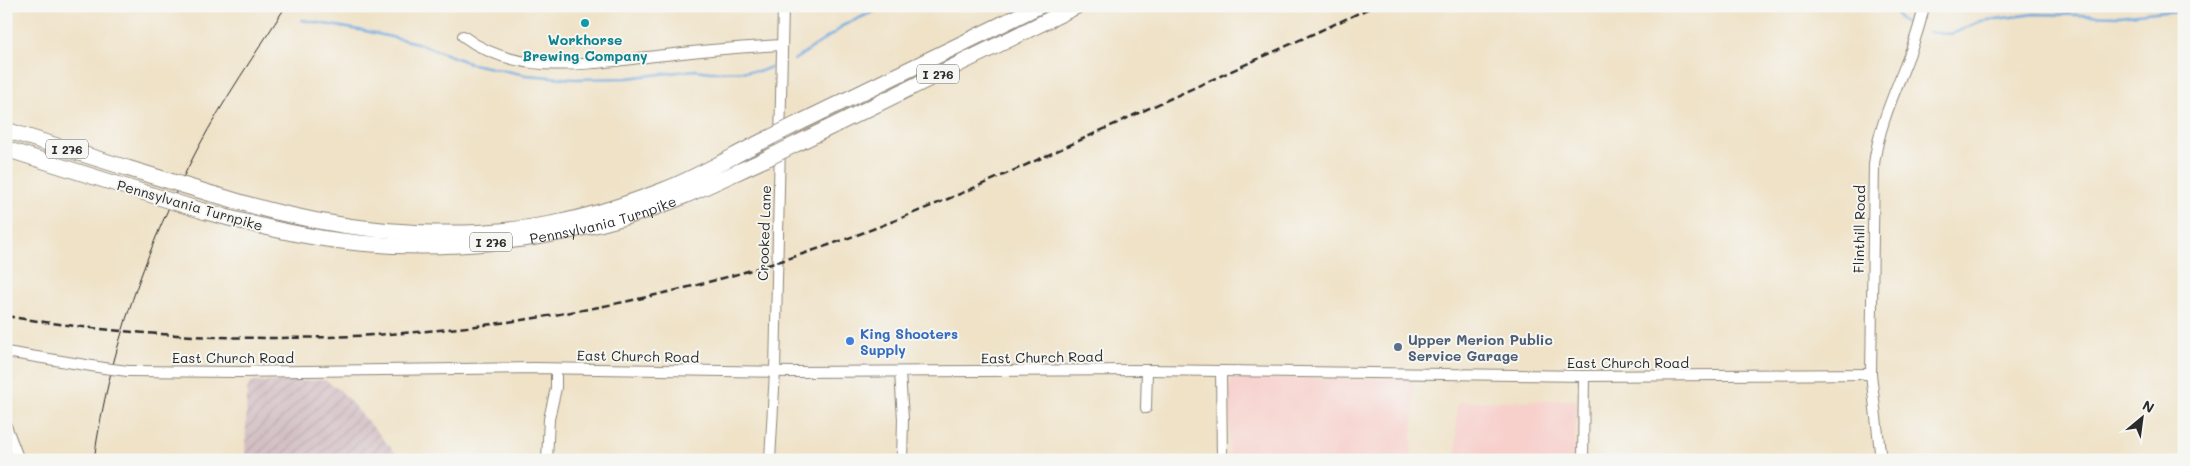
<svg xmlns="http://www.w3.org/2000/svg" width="2190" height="466" font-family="Mali,sans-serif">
	<defs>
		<pattern id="industrial-furrows" width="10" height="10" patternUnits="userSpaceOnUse" patternTransform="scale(1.25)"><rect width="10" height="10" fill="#d2bec3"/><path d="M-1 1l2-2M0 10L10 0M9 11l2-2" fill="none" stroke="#b4a3a8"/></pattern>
	</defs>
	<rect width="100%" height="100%" fill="#f6f6f2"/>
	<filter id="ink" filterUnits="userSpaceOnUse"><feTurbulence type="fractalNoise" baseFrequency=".02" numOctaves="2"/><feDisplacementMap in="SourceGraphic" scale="10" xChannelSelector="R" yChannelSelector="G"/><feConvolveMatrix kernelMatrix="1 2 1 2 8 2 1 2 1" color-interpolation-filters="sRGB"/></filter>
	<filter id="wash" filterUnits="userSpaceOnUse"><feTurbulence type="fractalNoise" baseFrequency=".0096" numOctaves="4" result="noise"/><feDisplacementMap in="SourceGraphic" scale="20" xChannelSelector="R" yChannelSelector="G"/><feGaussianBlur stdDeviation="1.12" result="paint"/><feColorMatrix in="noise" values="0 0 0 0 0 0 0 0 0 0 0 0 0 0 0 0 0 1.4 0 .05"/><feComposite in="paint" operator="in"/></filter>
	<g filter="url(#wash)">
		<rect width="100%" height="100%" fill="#efe2c7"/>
		<!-- built -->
		<g fill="#f7d0cc">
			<path d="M 1237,377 L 1414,379 L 1412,460 L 1230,460 L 1229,387 L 1232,380 Z"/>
			<path d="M 1576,400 L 1575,460 L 1456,460 L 1457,402 Z"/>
		</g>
		<!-- industrial -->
		<path fill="url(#industrial-furrows)" d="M 325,380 L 340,390 L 402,460 L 245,460 L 247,389 L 251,382 Z"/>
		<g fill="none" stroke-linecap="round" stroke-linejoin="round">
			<!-- stream -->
			<g stroke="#70a9df" stroke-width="2.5">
				<path d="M 1893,6 L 1900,19 L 1910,26"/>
				<path d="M 302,20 L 365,31 L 417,43 L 472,64 L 526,75 L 575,79 L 627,78 L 695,70 L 711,72 L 761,71 L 771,67"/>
				<path d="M 1928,32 L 1952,34 L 1981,21 L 2034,14 L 2120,16 L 2164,11 L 2184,14"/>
				<path d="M 794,60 L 837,31 L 842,26 L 886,6"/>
			</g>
		</g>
	</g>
	<g filter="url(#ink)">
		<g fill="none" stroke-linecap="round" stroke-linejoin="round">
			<!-- minor casing -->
			<g stroke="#8d8679" stroke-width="12">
				<g id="minor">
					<path d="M 463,36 C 521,80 597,62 665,55 C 704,50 742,47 782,45"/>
					<path d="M 6,352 L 104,368"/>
					<path d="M 128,371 L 238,372 L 534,368 L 793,372 L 1147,370 L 1584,376 L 1871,374"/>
					<path d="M 1221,371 L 1222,460"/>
					<path d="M 900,372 L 903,419 L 902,460"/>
					<path d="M 1146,408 L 1147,370"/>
					<path d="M 6,426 L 19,460"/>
					<path d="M 547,460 L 549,419 L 556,388 L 556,369"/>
					<path d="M 770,460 L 775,371 L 783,6"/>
					<path d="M 1583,460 L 1584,376"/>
					<path d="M 1881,460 L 1871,374 L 1874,164 C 1881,108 1913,61 1924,6"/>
				</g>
			</g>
			<!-- highway casing -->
			<g stroke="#8d8679" stroke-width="17">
				<g id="highway">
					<path d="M 799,123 L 1039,6"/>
					<path d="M 6,130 L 127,168"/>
					<path d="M 798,143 L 1077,6"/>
					<path d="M 6,149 L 120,185"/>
					<path d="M 212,194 C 235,200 257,208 281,213 C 367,234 464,240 551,224 C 589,217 628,204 664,190 C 700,176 734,155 769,138"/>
					<path id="s1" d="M 203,211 C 254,225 306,238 359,243 C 450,252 545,241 632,215 C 679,201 723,178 768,158"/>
				</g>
			</g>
			<!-- minor -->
			<use href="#minor" stroke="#fff" stroke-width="10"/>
			<!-- highway -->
			<use href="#highway" stroke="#fff" stroke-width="15"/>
			<!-- tram -->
			<path stroke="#2b2b2b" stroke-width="1" d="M 94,460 C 109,351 147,245 198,148 C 224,99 256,53 286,6"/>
			<!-- rail -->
			<path stroke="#2b2b2b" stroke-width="2.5" stroke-dasharray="8 4" stroke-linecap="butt" d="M 6,316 C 262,359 541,338 787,259 C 906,221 1019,169 1132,116 C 1213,79 1294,43 1374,6"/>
			<!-- minor-bridge casing -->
			<g stroke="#8d8679" stroke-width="12" stroke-linecap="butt">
				<path id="minor-bridge" d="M 104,368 L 128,371"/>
			</g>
			<!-- highway-bridge casing -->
			<g stroke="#8d8679" stroke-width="17" stroke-linecap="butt">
				<g id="highway-bridge">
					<path d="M 769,138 L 799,123"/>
					<path d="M 768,158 L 798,143"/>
					<path d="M 127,168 L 212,194"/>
					<path d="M 120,185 L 203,211"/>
				</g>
			</g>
			<!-- minor-bridge -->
			<use href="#minor-bridge" stroke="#fff" stroke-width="10"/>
			<!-- highway-bridge -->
			<use href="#highway-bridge" stroke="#fff" stroke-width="15"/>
		</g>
	</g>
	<!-- markers -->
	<circle fill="#0f9aa8" stroke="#f6f6f2" stroke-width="2" cx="585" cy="23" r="5"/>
	<circle fill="#3f7fe0" stroke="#f6f6f2" stroke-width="2" cx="850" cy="341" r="5"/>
	<circle fill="#5c6f8a" stroke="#f6f6f2" stroke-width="2" cx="1398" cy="347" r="5"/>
	<g text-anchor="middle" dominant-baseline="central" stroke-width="4" stroke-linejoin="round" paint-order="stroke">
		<!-- shield labels -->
		<g fill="#f6f6f2" stroke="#686867" stroke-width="1">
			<rect x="917" y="64.5" width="42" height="19" rx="4"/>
			<rect x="46" y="139.5" width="42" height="19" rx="4"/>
			<rect x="470" y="232.5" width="42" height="19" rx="4"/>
		</g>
		<g font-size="12" font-weight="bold" fill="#2b2b2b">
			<text x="938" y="74">I 276</text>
			<text x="67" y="149">I 276</text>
			<text x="491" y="242">I 276</text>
		</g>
		<!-- culture labels -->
		<g font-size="14" font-weight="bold" fill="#0d838f" stroke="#f6f6f2">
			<text x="585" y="39">Workhorse<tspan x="585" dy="16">Brewing Company</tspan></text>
		</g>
		<!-- street labels -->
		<g font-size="14" fill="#2b2b2b" stroke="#f6f6f2">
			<text transform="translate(190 205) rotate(16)">Pennsylvania Turnpike</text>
			<text stroke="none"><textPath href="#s1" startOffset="406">Pennsylvania Turnpike</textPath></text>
			<text transform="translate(1859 229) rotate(-89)">Flinthill Road</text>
			<text transform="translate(764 233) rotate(-88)">Crooked Lane</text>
			<text transform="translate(638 356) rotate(1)">East Church Road</text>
			<text x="233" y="357">East Church Road</text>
			<text transform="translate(1042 357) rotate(-1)">East Church Road</text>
			<text x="1628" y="362">East Church Road</text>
		</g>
		<!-- shop labels -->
		<g font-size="14" font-weight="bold" fill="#366cbe" stroke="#f6f6f2" text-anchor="start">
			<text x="860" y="333">King Shooters<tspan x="860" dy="16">Supply</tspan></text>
		</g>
		<!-- service labels -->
		<g font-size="14" font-weight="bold" fill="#4e5e75" stroke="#f6f6f2" text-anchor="start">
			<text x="1408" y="339">Upper Merion Public<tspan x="1408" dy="16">Service Garage</tspan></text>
		</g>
	</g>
	<!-- margin -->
	<rect width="2190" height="466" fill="none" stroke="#f6f6f2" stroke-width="25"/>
	<!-- north arrow -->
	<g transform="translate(2142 418) rotate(29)" stroke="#f6f6f2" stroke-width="4" paint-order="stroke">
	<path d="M0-4L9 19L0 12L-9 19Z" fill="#2b2b2b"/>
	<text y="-8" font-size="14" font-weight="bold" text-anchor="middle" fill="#2b2b2b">N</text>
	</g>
</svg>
